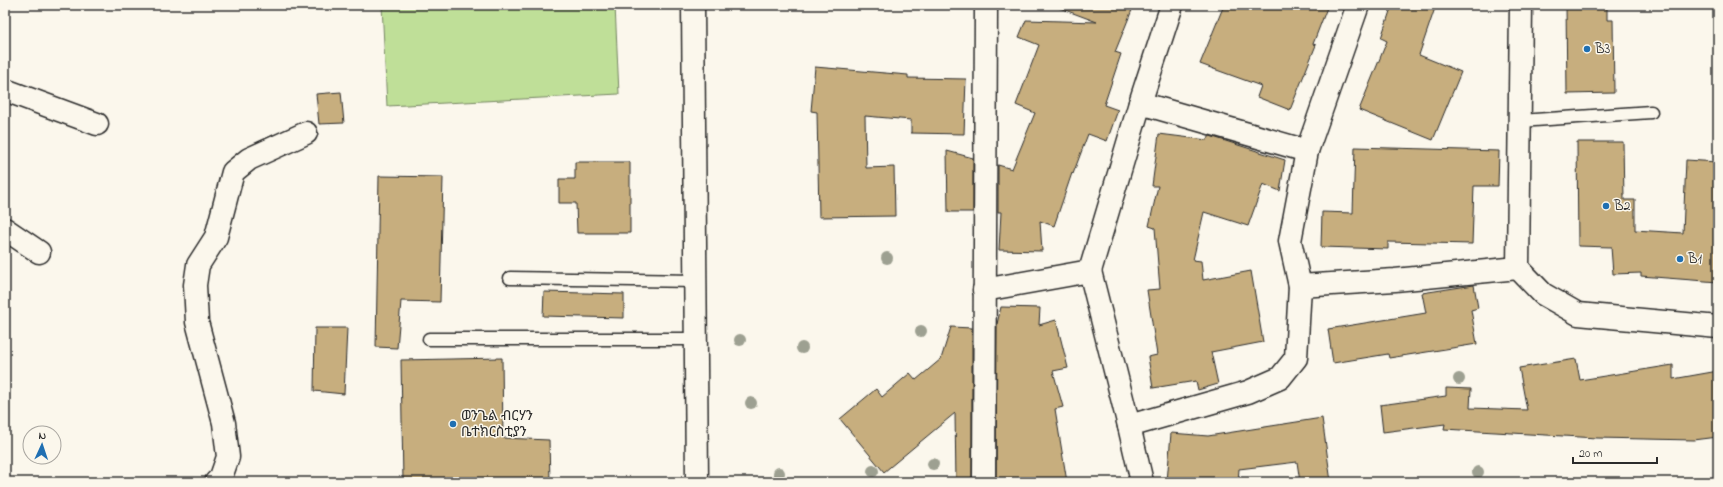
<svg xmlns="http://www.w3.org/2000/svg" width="1723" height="487" font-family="'Indie Flower','Noto Sans Ethiopic',sans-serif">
	<rect width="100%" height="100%" fill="#fbf7ec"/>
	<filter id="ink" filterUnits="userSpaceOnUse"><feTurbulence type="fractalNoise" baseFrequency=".025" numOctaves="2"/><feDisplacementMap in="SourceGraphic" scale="8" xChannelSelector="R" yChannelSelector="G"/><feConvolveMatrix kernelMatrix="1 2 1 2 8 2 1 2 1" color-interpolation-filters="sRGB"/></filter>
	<g filter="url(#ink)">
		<!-- green -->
		<path fill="#bfdf98" stroke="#758562" d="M 382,5 L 615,5 L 619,94 L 387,106 Z"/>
		<!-- building -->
		<g fill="#c7ae7e" stroke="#2b2b2b">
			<path d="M 1058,5 L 1134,5 L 1115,52 L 1121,54 L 1104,105 L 1118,110 L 1107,141 L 1088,134 L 1073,174 L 1072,173 L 1054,226 L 1040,221 L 1042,251 L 999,250 L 1001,212 L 998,212 L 998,165 L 1012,169 L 1035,113 L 1016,105 L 1039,45 L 1019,37 L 1026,20 L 1097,22 L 1057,7 Z"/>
			<path d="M 1224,5 L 1328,5 L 1313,44 L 1316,45 L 1290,110 L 1257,97 L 1261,86 L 1200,64 Z"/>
			<path d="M 1392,5 L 1436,5 L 1419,55 L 1461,72 L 1433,140 L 1359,110 L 1387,41 L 1381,38 Z"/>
			<path d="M 1566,5 L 1607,5 L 1607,20 L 1613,20 L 1614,93 L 1567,94 Z"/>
			<path d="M 815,67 L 908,75 L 908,78 L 966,79 L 964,134 L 911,133 L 911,120 L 865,116 L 866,168 L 894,167 L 895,216 L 819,217 L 817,112 L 811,111 Z"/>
			<path d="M 341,92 L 344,123 L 319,124 L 316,94 Z"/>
			<path d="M 1159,134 L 1207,140 L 1210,136 L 1285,160 L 1280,191 L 1263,184 L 1248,226 L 1204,212 L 1193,260 L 1201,261 L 1203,280 L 1251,271 L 1263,342 L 1211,352 L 1218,384 L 1198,390 L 1196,381 L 1153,388 L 1148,357 L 1157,355 L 1147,290 L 1160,289 L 1155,228 L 1149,226 L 1158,186 L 1152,186 Z"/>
			<path d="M 1577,142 L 1623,142 L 1624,200 L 1635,200 L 1635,230 L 1683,233 L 1686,160 L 1718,162 L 1715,242 L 1718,242 L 1718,282 L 1641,276 L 1641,273 L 1613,274 L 1611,247 L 1578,246 Z"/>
			<path d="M 1355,147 L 1499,151 L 1498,186 L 1474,186 L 1472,244 L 1388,242 L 1388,249 L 1321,247 L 1322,212 L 1353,213 Z"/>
			<path d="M 947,151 L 973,158 L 973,212 L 948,212 Z"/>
			<path d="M 575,162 L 630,162 L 630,233 L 577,233 L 576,203 L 559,203 L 559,179 L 575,179 Z"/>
			<path d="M 379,176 L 443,177 L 440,302 L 401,301 L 397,348 L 376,347 Z"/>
			<path d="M 1474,285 L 1478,308 L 1471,310 L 1477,344 L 1389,358 L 1388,354 L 1333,363 L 1328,329 L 1426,313 L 1422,293 Z"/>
			<path d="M 544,292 L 624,294 L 624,318 L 543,316 Z"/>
			<path d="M 1001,307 L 1040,308 L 1039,325 L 1056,320 L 1068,368 L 1053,371 L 1063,407 L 1055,409 L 1067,482 L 996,482 L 997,324 Z"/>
			<path d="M 951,327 L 972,328 L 972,482 L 956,482 L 955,413 L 884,472 L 840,419 L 876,389 L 882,397 L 910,373 L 916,380 L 941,359 Z"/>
			<path d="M 315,328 L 347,328 L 344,394 L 314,391 Z"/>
			<path d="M 502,358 L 503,438 L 549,440 L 550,482 L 403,482 L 401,360 Z"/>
			<path d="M 1576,359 L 1580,380 L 1673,365 L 1673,379 L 1718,371 L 1718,437 L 1694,440 L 1597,438 L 1444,429 L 1445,424 L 1383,432 L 1380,405 L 1446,396 L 1446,388 L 1471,389 L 1470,408 L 1527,410 L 1519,368 Z"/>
			<path d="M 1322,418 L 1331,482 L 1300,482 L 1297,462 L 1239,469 L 1238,482 L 1167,482 L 1171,433 L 1208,436 Z"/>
		</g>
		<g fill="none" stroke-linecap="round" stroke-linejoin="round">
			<!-- lane casing -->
			<g stroke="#2b2b2b" stroke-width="15">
				<g id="lane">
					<path d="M 1520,121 L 1651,112"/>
					<path d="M 510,278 L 695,281"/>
					<path d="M 429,339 L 695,339"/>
				</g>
			</g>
			<!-- street casing -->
			<g stroke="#2b2b2b" stroke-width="25">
				<g id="street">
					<path d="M 1358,5 L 1307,151 L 1290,241 L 1300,286 L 1395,280 L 1518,268"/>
					<path d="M 1521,5 L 1518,268 L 1543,294 L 1578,314 L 1718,327"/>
					<path d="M 5,90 L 97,124"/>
					<path d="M 1140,103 L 1307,151"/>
					<path d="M 5,229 L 39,252"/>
					<path d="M 1090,271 L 1129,426 L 1142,482"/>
					<path d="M 984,290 L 1090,271 L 1140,103 L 1172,5"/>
					<path d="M 1129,426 L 1248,392 L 1280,378 L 1296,358 L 1300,286"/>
					<path d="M 216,482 L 221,477 L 228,457 L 224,423 L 197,322 L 195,285 L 198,265 L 216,237 L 233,172 L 249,159 L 306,133"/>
					<path d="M 984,482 L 986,5"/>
				</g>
			</g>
			<!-- secondary casing -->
			<g stroke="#2b2b2b" stroke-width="25">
				<path id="secondary" d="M 693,5 L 697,482"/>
			</g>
			<!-- lane -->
			<use href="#lane" stroke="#fbf7ec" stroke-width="12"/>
			<!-- street -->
			<use href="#street" stroke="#fbf7ec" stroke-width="22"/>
			<!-- secondary -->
			<use href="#secondary" stroke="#fbf7ec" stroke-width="22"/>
		</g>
		<!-- trees -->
		<g fill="#9da091">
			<circle cx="887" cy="258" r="6"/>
			<circle cx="921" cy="331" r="6"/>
			<circle cx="740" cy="340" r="6"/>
			<circle cx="802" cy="348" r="6"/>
			<circle cx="1459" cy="379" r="6"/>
			<circle cx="751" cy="403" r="6"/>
			<circle cx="933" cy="464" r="6"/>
			<circle cx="873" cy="471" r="6"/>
			<circle cx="1478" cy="472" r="6"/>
			<circle cx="779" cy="473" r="6"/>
		</g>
	</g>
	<!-- markers -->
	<g fill="#1f6fb2" stroke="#fbf7ec" stroke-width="1.5">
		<circle cx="1587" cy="49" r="4"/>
		<circle cx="1606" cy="206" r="4"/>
		<circle cx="1680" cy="259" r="4"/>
		<circle cx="453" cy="424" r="4"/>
	</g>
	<g text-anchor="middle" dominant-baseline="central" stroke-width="3" stroke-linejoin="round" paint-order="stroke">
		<!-- poi labels -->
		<g font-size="14" fill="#2b2b2b" stroke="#fbf7ec" text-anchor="start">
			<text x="1595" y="49">B3</text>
			<text x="1614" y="206">B2</text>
			<text x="1688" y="259">B1</text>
			<text x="461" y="416">ወንጌል ብርሃን<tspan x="461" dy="16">ቤተክርስቲያን</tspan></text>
		</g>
	</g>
	<!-- margin -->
	<rect width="1723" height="487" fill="none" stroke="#fbf7ec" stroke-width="20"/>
	<rect x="10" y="10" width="1703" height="467" fill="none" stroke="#2b2b2b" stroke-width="1.5" filter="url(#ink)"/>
	<!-- north arrow -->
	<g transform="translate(42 445) rotate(3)"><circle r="19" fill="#fbf7ec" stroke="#a8a59f"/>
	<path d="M0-3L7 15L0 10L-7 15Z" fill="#1f6fb2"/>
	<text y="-6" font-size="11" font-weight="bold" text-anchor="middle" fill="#2b2b2b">N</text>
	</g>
	<!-- scale -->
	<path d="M1573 457v6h84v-6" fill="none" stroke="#2b2b2b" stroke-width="2"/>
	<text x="1579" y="457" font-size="12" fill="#2b2b2b" stroke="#fbf7ec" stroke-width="3" paint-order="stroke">20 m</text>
</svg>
